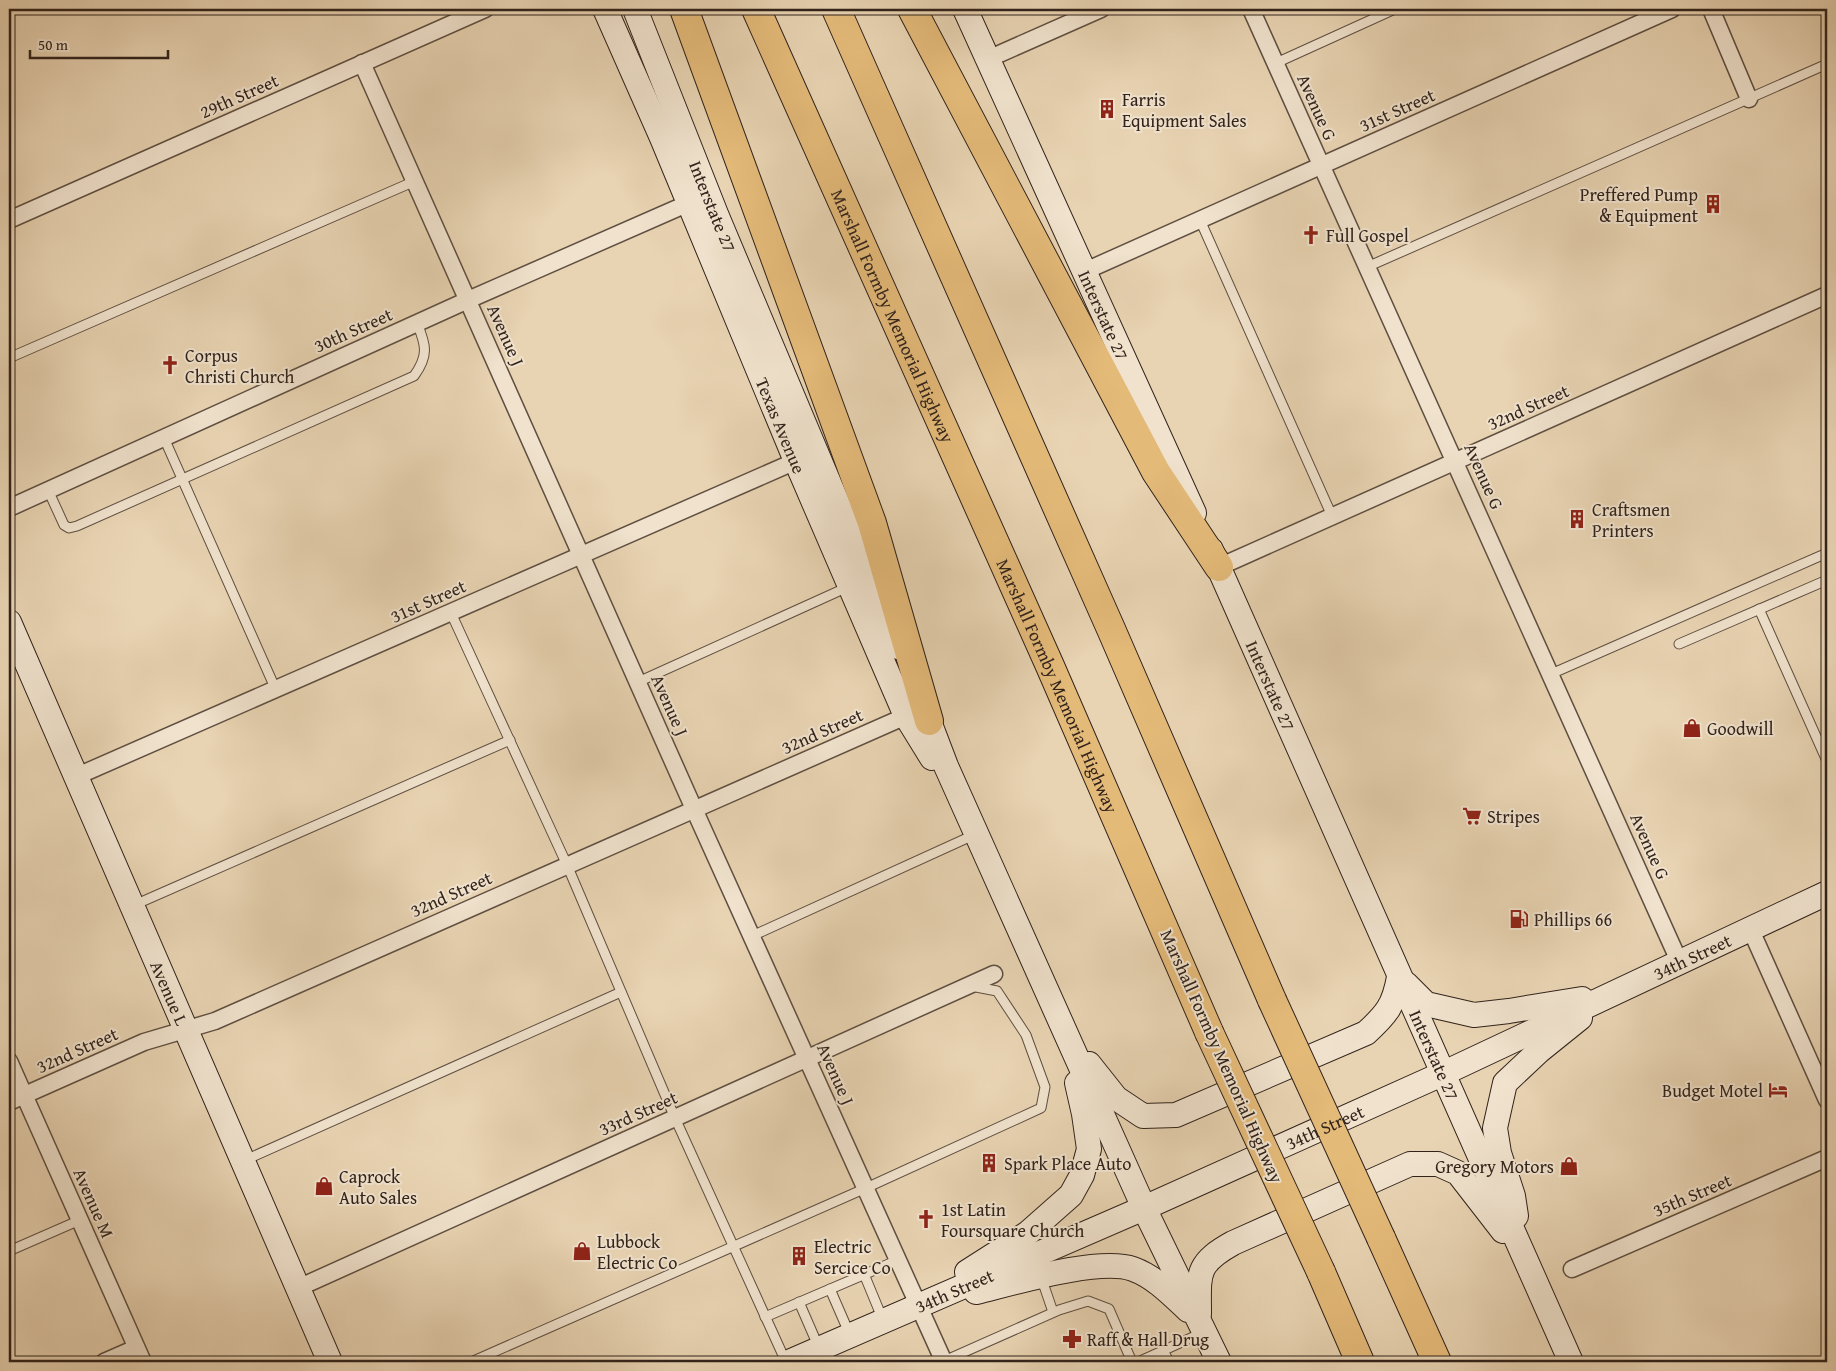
<svg xmlns="http://www.w3.org/2000/svg" width="1836" height="1371" font-family="'Gentium Book Plus',serif">
	<rect width="100%" height="100%" fill="#e8d3b2"/>
	<filter id="stains"><feTurbulence type="fractalNoise" baseFrequency=".004" numOctaves="4"/><feColorMatrix values="0 0 0 0 .2 0 0 0 0 .09 0 0 0 0 .02 0 0 0 .5 -.17"/></filter>
	<radialGradient id="worn" r=".72"><stop offset=".6" stop-color="#630" stop-opacity="0"/><stop offset="1" stop-color="#630" stop-opacity=".3"/></radialGradient>
	<g fill="none" stroke-linecap="round" stroke-linejoin="round">
		<!-- lane casing -->
		<g stroke="#5f4f41" stroke-width="11">
			<g id="lane">
				<path d="M 1276,63 L 1395,9"/>
				<path d="M 1200,220 L 1332,516"/>
				<path d="M 1367,267 L 1827,64"/>
				<path d="M 9,358 L 415,181"/>
				<path d="M 164,438 L 276,690"/>
				<path d="M 48,490 L 64,525 L 69,528 L 77,526 L 414,376 C 429,355 426,345 417,323"/>
				<path d="M 1759,609 L 1827,761"/>
				<path d="M 451,613 L 567,865 L 675,1118 L 786,1362"/>
				<path d="M 1679,644 L 1827,580"/>
				<path d="M 1551,674 L 1827,553"/>
				<path d="M 638,682 L 850,586"/>
				<path d="M 132,906 L 510,740"/>
				<path d="M 752,936 L 976,834"/>
				<path d="M 243,1161 L 621,992"/>
				<path d="M 9,1251 L 80,1220"/>
				<path d="M 864,1274 L 883,1320"/>
				<path d="M 1041,1277 L 1053,1312"/>
				<path d="M 830,1289 L 850,1335"/>
				<path d="M 799,1302 L 819,1348"/>
				<path d="M 765,1317 L 898,1260"/>
				<path d="M 1163,1350 L 1169,1362"/>
				<path d="M 944,1361 L 1059,1310 L 1088,1301 L 1109,1309 L 1132,1362"/>
				<path d="M 471,1362 L 866,1188 L 1041,1108 L 1045,1087 L 1026,1035 L 997,991 L 971,986"/>
				<path d="M 1138,1362 L 1204,1332"/>
			</g>
		</g>
		<!-- street casing -->
		<g stroke="#5f4f41" stroke-width="19">
			<g id="street">
				<path d="M 1251,9 L 1679,961"/>
				<path d="M 1711,9 L 1749,99"/>
				<path d="M 988,59 L 1101,9"/>
				<path d="M 362,63 L 694,809 L 944,1362"/>
				<path d="M 9,220 L 485,9"/>
				<path d="M 1083,272 L 1672,9"/>
				<path d="M 9,508 L 468,300 L 689,203"/>
				<path d="M 1219,567 L 1827,295"/>
				<path d="M 75,777 L 796,461"/>
				<path d="M 1750,928 L 1827,1100"/>
				<path d="M 9,1061 L 143,1362"/>
				<path d="M 9,1102 L 144,1042 L 215,1021 L 906,716"/>
				<path d="M 1572,1269 L 1827,1158"/>
				<path d="M 298,1288 L 994,974"/>
				<path d="M 104,1362 L 136,1348"/>
			</g>
		</g>
		<!-- secondary casing -->
		<g stroke="#31231b" stroke-width="26">
			<g id="secondary">
				<path id="s1" d="M 605,9 L 662,138 L 796,461 L 906,716 L 932,758"/>
				<path id="s2" d="M 635,9 L 716,214 L 898,647"/>
				<path id="s3" d="M 965,9 L 1194,513"/>
				<path id="s4" d="M 1211,550 L 1571,1362"/>
				<path id="s5" d="M 9,622 L 330,1362"/>
				<path d="M 922,703 L 946,766 L 1144,1208 L 1219,1362"/>
				<path d="M 1406,984 L 1426,1004 L 1474,1015 L 1509,1011 L 1582,999"/>
				<path d="M 1089,1064 L 1116,1098 L 1143,1116 L 1176,1115 L 1366,1033 C 1387,1014 1394,1005 1399,977"/>
				<path d="M 1516,1216 L 1513,1196 L 1499,1153 L 1495,1128 L 1505,1083 L 1539,1051 L 1580,1018"/>
				<path d="M 967,1272 L 1028,1233 L 1071,1195 L 1082,1175 L 1089,1149 L 1084,1114 L 1077,1083"/>
				<path d="M 976,1292 C 1013,1283 1099,1257 1133,1269 C 1155,1277 1172,1295 1188,1310"/>
				<path d="M 1199,1314 C 1199,1274 1195,1264 1233,1243 L 1410,1164 L 1438,1164 L 1458,1173 L 1503,1231"/>
				<path id="s6" d="M 789,1362 L 1144,1208 L 1442,1074 L 1827,893"/>
			</g>
		</g>
		<!-- highway casing -->
		<g stroke="#31231b" stroke-width="30">
			<g id="highway">
				<path d="M 684,9 L 872,523 L 929,721"/>
				<path id="s7" d="M 756,9 L 1050,666 L 1209,1032"/>
				<path d="M 836,9 L 1111,629 L 1272,1000"/>
				<path d="M 912,9 L 1156,472 L 1219,567"/>
				<path d="M 1381,1238 L 1437,1362"/>
				<path d="M 1321,1272 L 1360,1362"/>
			</g>
		</g>
		<!-- lane -->
		<use href="#lane" stroke="#f0e2cd" stroke-width="9"/>
		<!-- street -->
		<use href="#street" stroke="#f0e2cd" stroke-width="16"/>
		<!-- secondary -->
		<use href="#secondary" stroke="#f0e2cd" stroke-width="24"/>
		<!-- highway -->
		<use href="#highway" stroke="#e4ba79" stroke-width="28"/>
		<!-- highway-bridge casing -->
		<g stroke="#31231b" stroke-width="30" stroke-linecap="butt">
			<g id="highway-bridge">
				<path d="M 1272,1000 L 1381,1238"/>
				<path d="M 1209,1032 L 1321,1272"/>
			</g>
		</g>
		<!-- highway-bridge -->
		<use href="#highway-bridge" stroke="#e4ba79" stroke-width="28"/>
	</g>
	<!-- icons -->
	<defs>
		<g id="building-bare" transform="scale(1.5)"><path d="M-4-6H4V6H1V3H-1V6H-4ZM-2.5-4.3h1.7v1.8h-1.7ZM.8-4.3h1.7v1.8H.8ZM-2.5-1h1.7V.8h-1.7ZM.8-1h1.7V.8H.8Z" fill="#8f2418" stroke="#f0e2cd" stroke-width="2.5" paint-order="stroke"/></g>
		<g id="church-bare" transform="scale(1.5)"><path d="M-1.2-6h2.4v3.5h3.3v2.4h-3.3V6h-2.4V-.1h-3.3v-2.4h3.3Z" fill="#8f2418" stroke="#f0e2cd" stroke-width="2.5" paint-order="stroke"/></g>
		<g id="shop-bare" transform="scale(1.5)"><path d="M-5-2.5h2.3a2.7 3.5 0 0 1 5.4 0H5L5.5 6h-11ZM-1.5-2.5h3a1.5 2.3 0 0 0-3 0Z" fill="#8f2418" stroke="#f0e2cd" stroke-width="2.5" paint-order="stroke"/></g>
		<g id="supermarket-bare" transform="scale(1.5)"><path d="M-6-5.5h2.5l.6 2H6L4.5 2H-2.5L-4.4-4H-6ZM-1.5 3.2a1.3 1.3 0 1 0 .1 0ZM3 3.2a1.3 1.3 0 1 0 .1 0Z" fill="#8f2418" stroke="#f0e2cd" stroke-width="2.5" paint-order="stroke"/></g>
		<g id="fuel-bare" transform="scale(1.5)"><path d="M-5.5-6h7V0h2V4h1.3V-2.5L3-4.5l.8-.8L6-3V5H2.5V1h-1V6h-7ZM-4.2-4.7v3.2H.2V-4.7Z" fill="#8f2418" stroke="#f0e2cd" stroke-width="2.5" paint-order="stroke"/></g>
		<g id="hotel-bare" transform="scale(1.5)"><path d="M-6-4.5h1.5V1H6V5H4.5V3h-9V5H-6ZM-4 0a1.8 1.8 0 1 1 3.6 0ZM.5 0V-2.5h3Q6-2.5 6 0Z" fill="#8f2418" stroke="#f0e2cd" stroke-width="2.5" paint-order="stroke"/></g>
		<g id="pharmacy-bare" transform="scale(1.5)"><path d="M-2-6h4v4h4v4h-4v4h-4v-4h-4v-4h4Z" fill="#8f2418" stroke="#f0e2cd" stroke-width="2.5" paint-order="stroke"/></g>
	</defs>
	<g fill-rule="evenodd">
		<use href="#building-bare" x="1107" y="109"/>
		<use href="#building-bare" x="1713" y="204"/>
		<use href="#church-bare" x="1311" y="235"/>
		<use href="#church-bare" x="170" y="365"/>
		<use href="#building-bare" x="1577" y="519"/>
		<use href="#shop-bare" x="1692" y="728"/>
		<use href="#supermarket-bare" x="1472" y="816"/>
		<use href="#fuel-bare" x="1519" y="919"/>
		<use href="#hotel-bare" x="1778" y="1090"/>
		<use href="#building-bare" x="989" y="1163"/>
		<use href="#shop-bare" x="1569" y="1166"/>
		<use href="#shop-bare" x="324" y="1186"/>
		<use href="#church-bare" x="926" y="1219"/>
		<use href="#shop-bare" x="582" y="1251"/>
		<use href="#building-bare" x="799" y="1256"/>
		<use href="#pharmacy-bare" x="1072" y="1339"/>
	</g>
	<g text-anchor="middle" dominant-baseline="central" stroke-width="4" stroke-linejoin="round" paint-order="stroke">
		<!-- street labels -->
		<g font-size="18" fill="#31231b" stroke="#f0e2cd">
			<text transform="translate(239 96) rotate(-24)">29th Street</text>
			<text transform="translate(1317 107) rotate(66)">Avenue G</text>
			<text transform="translate(1397 110) rotate(-24)">31st Street</text>
			<text stroke="none"><textPath href="#s2" startOffset="212">Interstate 27</textPath></text>
			<text stroke="none"><textPath href="#s3" startOffset="336">Interstate 27</textPath></text>
			<text stroke="none"><textPath href="#s7" startOffset="336">Marshall Formby Memorial Highway</textPath></text>
			<text transform="translate(353 330) rotate(-24)">30th Street</text>
			<text transform="translate(506 335) rotate(66)">Avenue J</text>
			<text transform="translate(1528 407) rotate(-24)">32nd Street</text>
			<text stroke="none"><textPath href="#s1" startOffset="452">Texas Avenue</textPath></text>
			<text transform="translate(1484 476) rotate(66)">Avenue G</text>
			<text transform="translate(428 601) rotate(-24)">31st Street</text>
			<text stroke="none"><textPath href="#s4" startOffset="148">Interstate 27</textPath></text>
			<text stroke="none"><textPath href="#s7" startOffset="741">Marshall Formby Memorial Highway</textPath></text>
			<text transform="translate(670 705) rotate(66)">Avenue J</text>
			<text transform="translate(822 731) rotate(-24)">32nd Street</text>
			<text transform="translate(1650 846) rotate(66)">Avenue G</text>
			<text transform="translate(451 894) rotate(-24)">32nd Street</text>
			<text stroke="none"><textPath href="#s6" startOffset="990">34th Street</textPath></text>
			<text stroke="none"><textPath href="#s5" startOffset="404">Avenue L</textPath></text>
			<text transform="translate(77 1050) rotate(-24)">32nd Street</text>
			<text stroke="none"><textPath href="#s4" startOffset="552">Interstate 27</textPath></text>
			<text transform="translate(1222 1056) rotate(66)">Marshall Formby Memorial Highway</text>
			<text transform="translate(836 1074) rotate(66)">Avenue J</text>
			<text transform="translate(638 1113) rotate(-24)">33rd Street</text>
			<text stroke="none"><textPath href="#s6" startOffset="585">34th Street</textPath></text>
			<text transform="translate(1692 1195) rotate(-23)">35th Street</text>
			<text transform="translate(94 1203) rotate(66)">Avenue M</text>
			<text stroke="none"><textPath href="#s6" startOffset="180">34th Street</textPath></text>
		</g>
		<!-- poi labels -->
		<g font-size="18" fill="#31231b" stroke="#f0e2cd" text-anchor="start">
			<text x="1122" y="99">Farris<tspan x="1122" dy="21">Equipment Sales</tspan></text>
			<text x="1698" y="194" text-anchor="end">Preffered Pump<tspan x="1698" dy="21">&amp; Equipment</tspan></text>
			<text x="1326" y="235">Full Gospel</text>
			<text x="185" y="355">Corpus<tspan x="185" dy="21">Christi Church</tspan></text>
			<text x="1592" y="509">Craftsmen<tspan x="1592" dy="21">Printers</tspan></text>
			<text x="1707" y="728">Goodwill</text>
			<text x="1487" y="816">Stripes</text>
			<text x="1534" y="919">Phillips 66</text>
			<text x="1763" y="1090" text-anchor="end">Budget Motel</text>
			<text x="1004" y="1163">Spark Place Auto</text>
			<text x="1554" y="1166" text-anchor="end">Gregory Motors</text>
			<text x="339" y="1176">Caprock<tspan x="339" dy="21">Auto Sales</tspan></text>
			<text x="941" y="1209">1st Latin<tspan x="941" dy="21">Foursquare Church</tspan></text>
			<text x="597" y="1241">Lubbock<tspan x="597" dy="21">Electric Co</tspan></text>
			<text x="814" y="1246">Electric<tspan x="814" dy="21">Sercice Co</tspan></text>
			<text x="1087" y="1339">Raff &amp; Hall Drug</text>
		</g>
	</g>
	<!-- margin -->
	<rect width="1836" height="1371" fill="none" stroke="#e8d3b2" stroke-width="30"/>
	<rect x="10" y="10" width="1816" height="1351" fill="none" stroke="#31231b" stroke-width="2.5"/>
	<rect x="15" y="15" width="1806" height="1341" fill="none" stroke="#31231b"/>
	<!-- scale -->
	<path d="M30 50v8h138v-8" fill="none" stroke="#31231b" stroke-width="2.5"/>
	<text x="38" y="50" font-size="15" fill="#31231b" stroke="#f0e2cd" stroke-width="4" paint-order="stroke">50 m</text>
	<rect width="100%" height="100%" filter="url(#stains)"/>
	<rect width="100%" height="100%" fill="url(#worn)"/>
</svg>
